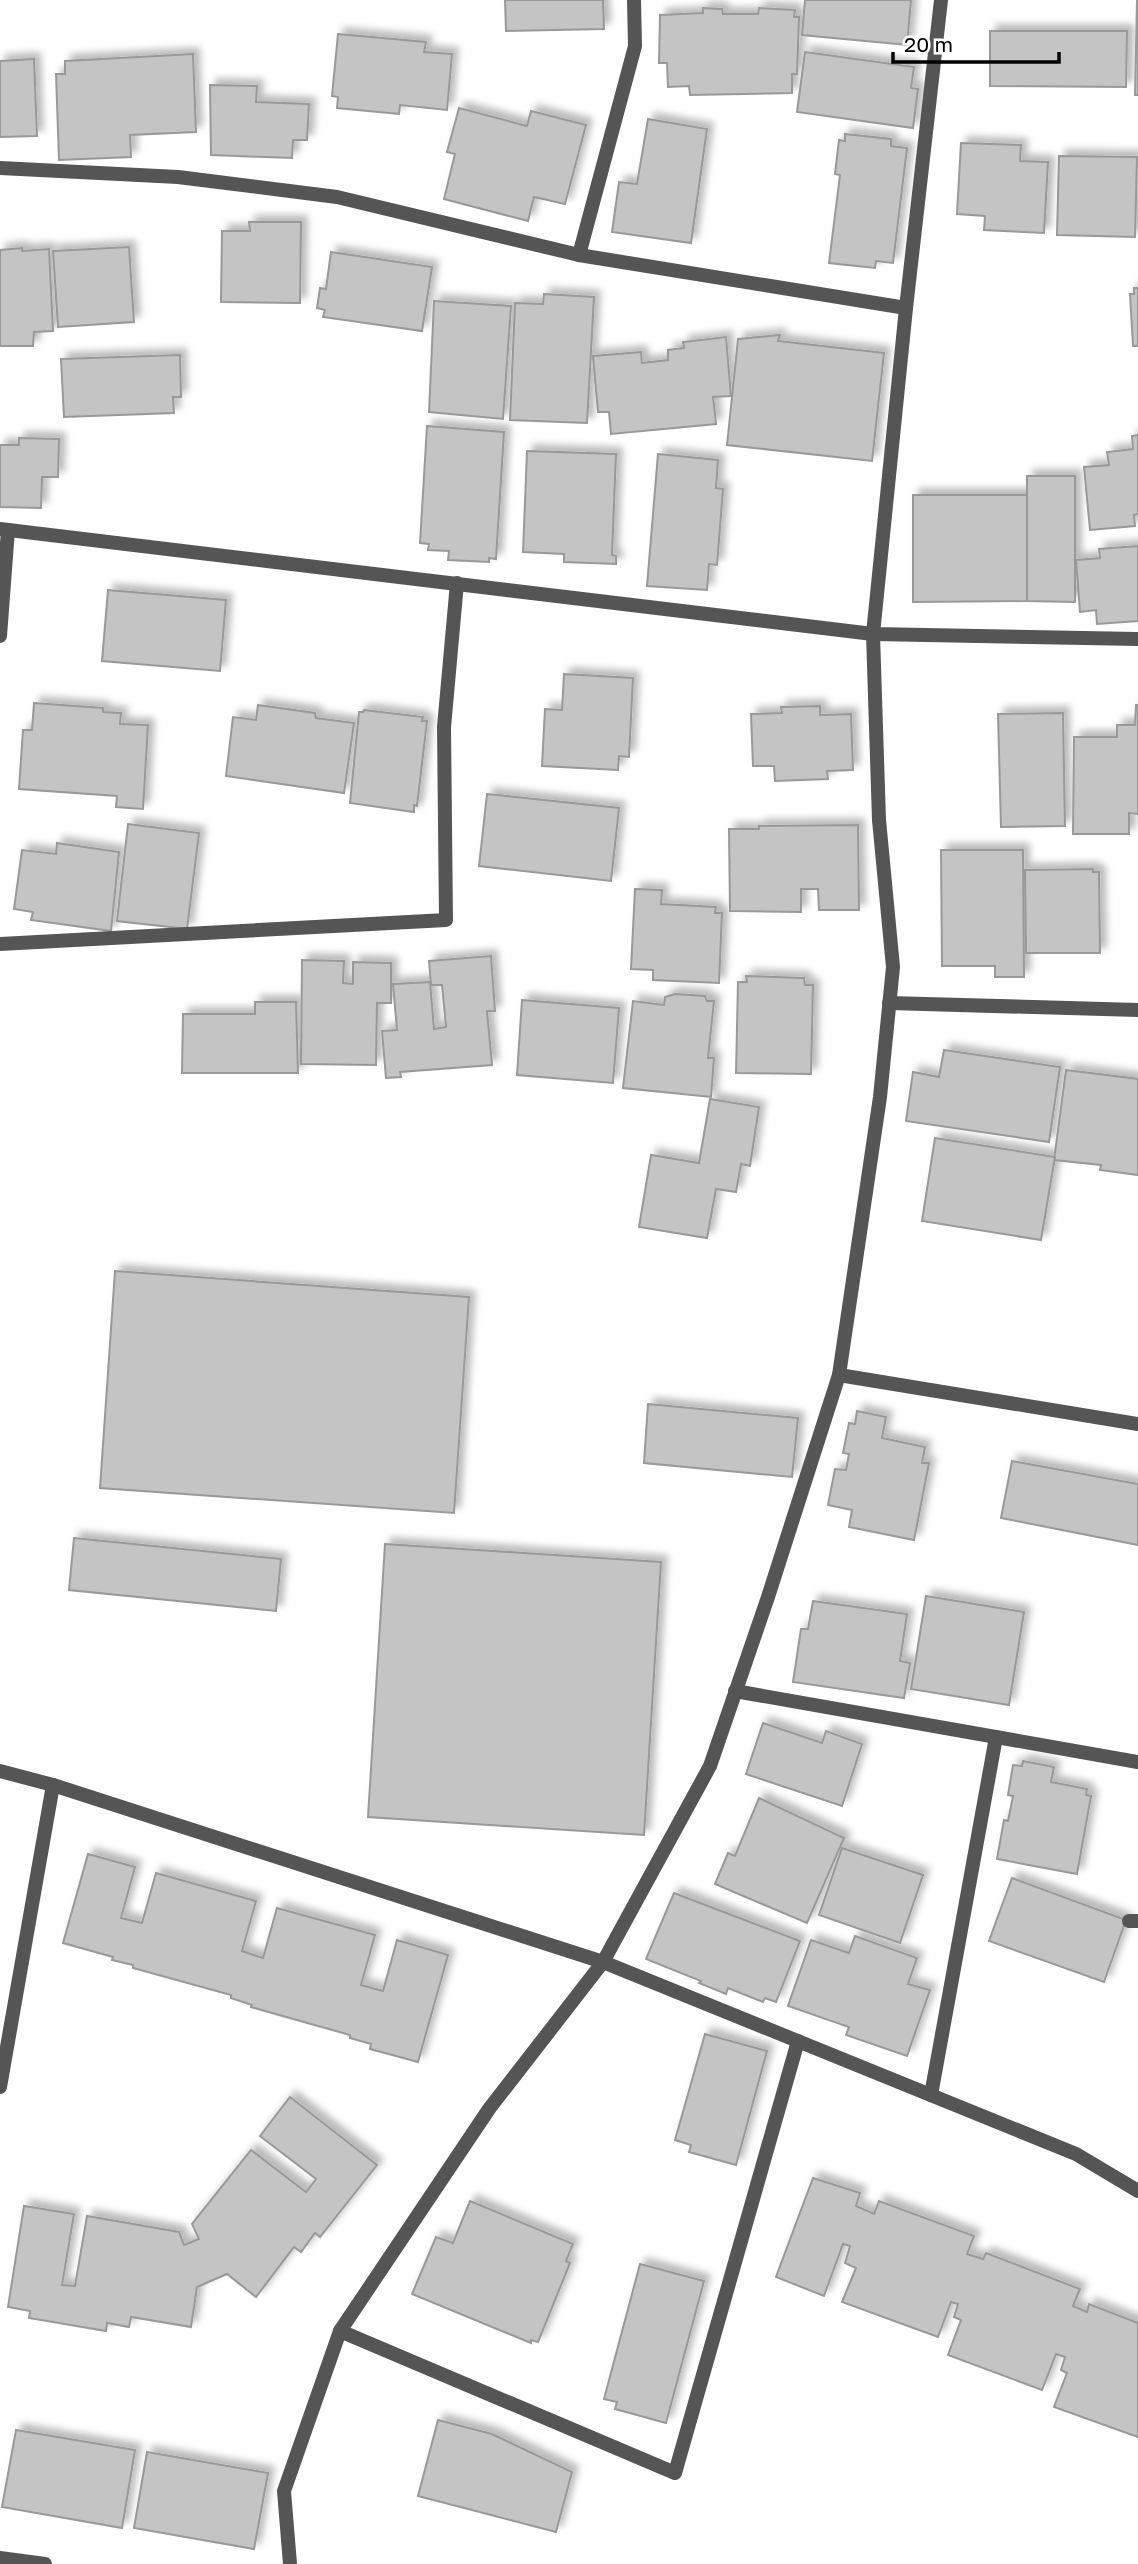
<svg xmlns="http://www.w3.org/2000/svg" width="1138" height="2564" font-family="'Golos Text',sans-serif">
	<defs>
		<filter id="shadow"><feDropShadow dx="6" dy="-6" stdDeviation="3.5" flood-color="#0004"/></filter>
	</defs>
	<rect width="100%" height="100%" fill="#fff"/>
	<!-- building -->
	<g fill="#c4c4c4" stroke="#999" stroke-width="2" filter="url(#shadow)">
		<path d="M 505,0 L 603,0 L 604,29 L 506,31 Z"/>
		<path d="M 805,0 L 911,0 L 907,45 L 802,35 Z"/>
		<path d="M 1137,0 L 1138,0 L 1138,95 L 1135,95 Z"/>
		<path d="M 703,8 L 722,9 L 723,14 L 758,14 L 759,8 L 795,10 L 794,17 L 799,17 L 797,74 L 792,74 L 792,93 L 690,95 L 689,86 L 668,87 L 667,63 L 659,63 L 660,15 L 703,13 Z"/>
		<path d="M 990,31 L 1127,31 L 1126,87 L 990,86 Z"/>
		<path d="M 338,34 L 426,42 L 424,52 L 452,54 L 447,110 L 400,105 L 399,114 L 337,108 L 338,97 L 332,96 Z"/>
		<path d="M 805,52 L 914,67 L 911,88 L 918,89 L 913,128 L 797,112 Z"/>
		<path d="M 193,54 L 196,132 L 130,135 L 131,157 L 59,160 L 56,74 L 65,74 L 65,61 Z"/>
		<path d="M 34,59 L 37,136 L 0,137 L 0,61 Z"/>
		<path d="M 210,85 L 257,86 L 256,102 L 309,104 L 307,140 L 293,140 L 292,158 L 211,155 Z"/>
		<path d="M 459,108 L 527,126 L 531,111 L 586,125 L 565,204 L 534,197 L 528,221 L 444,199 L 455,154 L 447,152 Z"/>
		<path d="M 648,119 L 707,129 L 691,243 L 612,232 L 619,182 L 637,184 Z"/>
		<path d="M 845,134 L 891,139 L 891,146 L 907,148 L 893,263 L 876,261 L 875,268 L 829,263 L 840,175 L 835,174 L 839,140 L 845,141 Z"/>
		<path d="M 961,143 L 1021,145 L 1020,161 L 1048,162 L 1044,233 L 984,230 L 985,216 L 957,214 Z"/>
		<path d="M 1059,156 L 1137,157 L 1135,237 L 1057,235 Z"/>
		<path d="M 249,222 L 301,222 L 300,303 L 221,302 L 222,231 L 250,231 Z"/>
		<path d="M 129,247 L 134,322 L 58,327 L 53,251 Z"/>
		<path d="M 22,248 L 22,251 L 49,249 L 53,331 L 34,332 L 33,346 L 0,346 L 0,250 Z"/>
		<path d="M 331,252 L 432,267 L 422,331 L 323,317 L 325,310 L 317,308 L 320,288 L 326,289 Z"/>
		<path d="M 1134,288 L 1138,288 L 1138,346 L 1133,346 L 1130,294 L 1134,294 Z"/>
		<path d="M 544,294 L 594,297 L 587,423 L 510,420 L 515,303 L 543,304 Z"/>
		<path d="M 434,301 L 511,306 L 503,419 L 429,412 Z"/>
		<path d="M 780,335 L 778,341 L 884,353 L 872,461 L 727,445 L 738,339 Z"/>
		<path d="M 726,337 L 731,396 L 713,397 L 716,424 L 611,434 L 609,412 L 598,412 L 593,356 L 641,352 L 642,363 L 668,360 L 668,350 L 684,348 L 683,342 Z"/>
		<path d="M 180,355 L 181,397 L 173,397 L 174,413 L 64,417 L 61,359 Z"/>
		<path d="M 427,426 L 504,432 L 496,559 L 489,558 L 489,562 L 448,560 L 449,551 L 428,550 L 429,544 L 420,543 Z"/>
		<path d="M 1138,435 L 1138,514 L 1134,515 L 1135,526 L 1090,530 L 1084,467 L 1109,465 L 1107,452 L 1133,449 L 1132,436 Z"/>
		<path d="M 19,438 L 59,439 L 58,477 L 42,477 L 41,508 L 0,507 L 0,445 L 19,445 Z"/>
		<path d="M 527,451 L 616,454 L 612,555 L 616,556 L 616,564 L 564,562 L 564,554 L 523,552 Z"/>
		<path d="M 658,454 L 718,460 L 716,488 L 723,489 L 717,565 L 709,564 L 707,590 L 647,586 Z"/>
		<path d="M 1027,476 L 1075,476 L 1075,602 L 1027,601 Z"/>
		<path d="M 913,495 L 1027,495 L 1027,601 L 913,602 Z"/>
		<path d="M 1138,546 L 1138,621 L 1097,624 L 1096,610 L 1080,612 L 1076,560 L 1100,558 L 1099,549 Z"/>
		<path d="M 108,590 L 226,600 L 220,671 L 102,661 Z"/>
		<path d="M 564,674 L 633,678 L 629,757 L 619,756 L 618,770 L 542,766 L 545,709 L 562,710 Z"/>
		<path d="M 34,703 L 103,708 L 103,712 L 121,713 L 120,724 L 148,725 L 143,809 L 116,807 L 117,796 L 19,789 L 23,730 L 32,730 Z"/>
		<path d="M 258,705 L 315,713 L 316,718 L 354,723 L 344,793 L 226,776 L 233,717 L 256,720 Z"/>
		<path d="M 1136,705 L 1138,705 L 1138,814 L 1129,813 L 1129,834 L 1073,834 L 1074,737 L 1117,737 L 1117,725 L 1135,725 Z"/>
		<path d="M 820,706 L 820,715 L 851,714 L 853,770 L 827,771 L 828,779 L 775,781 L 774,766 L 753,766 L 751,714 L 782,713 L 781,707 Z"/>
		<path d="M 364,710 L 423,717 L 422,721 L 427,721 L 417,806 L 414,805 L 414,812 L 350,803 L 359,712 L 363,712 Z"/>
		<path d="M 1063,713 L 1065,826 L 1001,827 L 998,714 Z"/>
		<path d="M 487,794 L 619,808 L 611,881 L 479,866 Z"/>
		<path d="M 128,824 L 199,833 L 187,929 L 117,921 Z"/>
		<path d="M 858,825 L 859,910 L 819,910 L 818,889 L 801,889 L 801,912 L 730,911 L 729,829 L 759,829 L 759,826 Z"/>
		<path d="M 57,843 L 119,852 L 111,931 L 31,920 L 33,912 L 14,909 L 22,850 L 56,854 Z"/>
		<path d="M 941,850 L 1023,850 L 1024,977 L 995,977 L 995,966 L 942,966 Z"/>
		<path d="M 1093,869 L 1093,872 L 1099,872 L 1100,953 L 1026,953 L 1025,870 Z"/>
		<path d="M 635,889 L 662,890 L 661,904 L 716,907 L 715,913 L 722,913 L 719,983 L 653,980 L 653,970 L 631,969 Z"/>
		<path d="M 491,956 L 495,1011 L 487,1011 L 492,1065 L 400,1072 L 401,1077 L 386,1078 L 382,1031 L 397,1030 L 393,984 L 430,982 L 434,1029 L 446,1027 L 442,985 L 431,985 L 429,961 Z"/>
		<path d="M 302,960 L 344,961 L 343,983 L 353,984 L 353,962 L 391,963 L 391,1003 L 377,1003 L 376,1065 L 301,1064 Z"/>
		<path d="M 746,976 L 804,978 L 805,985 L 813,985 L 811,1074 L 736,1073 L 738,982 L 747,982 Z"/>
		<path d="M 675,994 L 705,996 L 707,1001 L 714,1001 L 708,1058 L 714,1058 L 711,1097 L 623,1088 L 633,1001 L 664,1005 L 665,997 Z"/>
		<path d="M 522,1000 L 619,1008 L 613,1083 L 517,1075 Z"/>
		<path d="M 255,1002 L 296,1002 L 298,1073 L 182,1073 L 183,1014 L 255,1014 Z"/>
		<path d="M 944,1050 L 1060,1067 L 1049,1142 L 906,1121 L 913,1072 L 939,1077 Z"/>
		<path d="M 1066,1070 L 1138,1079 L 1138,1175 L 1100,1170 L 1101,1165 L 1054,1160 Z"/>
		<path d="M 710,1099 L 759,1107 L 750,1166 L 741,1164 L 736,1192 L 716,1189 L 707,1238 L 639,1227 L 651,1155 L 699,1163 Z"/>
		<path d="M 935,1138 L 1055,1157 L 1041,1240 L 922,1221 Z"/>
		<path d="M 115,1271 L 469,1297 L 454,1513 L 100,1488 Z"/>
		<path d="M 648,1404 L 798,1418 L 792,1477 L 644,1463 Z"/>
		<path d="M 857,1411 L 886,1417 L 882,1438 L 925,1447 L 922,1463 L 929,1463 L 914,1540 L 849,1527 L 852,1510 L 828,1505 L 835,1469 L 846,1470 L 849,1454 L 843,1453 L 849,1423 L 855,1424 Z"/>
		<path d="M 1012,1461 L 1138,1484 L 1138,1545 L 1001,1518 Z"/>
		<path d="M 74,1538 L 281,1559 L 276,1611 L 69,1590 Z"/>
		<path d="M 385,1544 L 661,1562 L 644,1835 L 368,1817 Z"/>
		<path d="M 926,1596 L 1024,1612 L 1009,1705 L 911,1689 Z"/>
		<path d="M 813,1601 L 907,1614 L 900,1661 L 910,1663 L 904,1698 L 793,1682 L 801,1629 L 808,1629 Z"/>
		<path d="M 763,1723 L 822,1743 L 826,1731 L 862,1744 L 842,1806 L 746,1774 Z"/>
		<path d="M 1023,1761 L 1054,1767 L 1051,1782 L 1087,1789 L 1086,1795 L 1091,1796 L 1077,1874 L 997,1859 L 1004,1820 L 1008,1821 L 1013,1796 L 1008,1795 L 1013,1765 L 1022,1766 Z"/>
		<path d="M 759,1798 L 844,1838 L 807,1923 L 715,1884 L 728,1853 L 735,1856 Z"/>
		<path d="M 842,1848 L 923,1875 L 900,1943 L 819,1915 Z"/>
		<path d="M 88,1854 L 135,1867 L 121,1918 L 142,1923 L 156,1873 L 256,1901 L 242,1951 L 263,1958 L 277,1908 L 375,1935 L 361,1985 L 383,1991 L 397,1940 L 448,1955 L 418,2062 L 370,2049 L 371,2044 L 350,2038 L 350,2035 L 251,2007 L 252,2005 L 231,1998 L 231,1995 L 133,1968 L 133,1965 L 112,1960 L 113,1957 L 63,1943 Z"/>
		<path d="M 1012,1878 L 1126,1920 L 1104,1982 L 989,1941 Z"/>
		<path d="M 674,1893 L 800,1941 L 776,2002 L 765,1998 L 763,2002 L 728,1988 L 726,1994 L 699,1983 L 701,1981 L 646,1959 Z"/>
		<path d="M 855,1936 L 917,1958 L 908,1984 L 930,1990 L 907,2056 L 846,2035 L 849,2027 L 788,2006 L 811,1940 L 849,1953 Z"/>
		<path d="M 705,2034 L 767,2051 L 736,2165 L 689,2152 L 691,2145 L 675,2140 Z"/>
		<path d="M 290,2097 L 377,2165 L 320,2237 L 315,2233 L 301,2252 L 294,2247 L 256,2297 L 227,2274 L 197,2287 L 191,2327 L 131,2317 L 129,2327 L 107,2323 L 106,2331 L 29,2318 L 30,2311 L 8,2307 L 24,2206 L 74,2214 L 62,2285 L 75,2286 L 87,2216 L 179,2232 L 184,2245 L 199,2239 L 192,2224 L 251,2150 L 306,2192 L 316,2179 L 260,2136 Z"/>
		<path d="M 813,2178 L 860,2193 L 856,2206 L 874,2214 L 879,2201 L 974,2236 L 967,2254 L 983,2259 L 986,2253 L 1080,2289 L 1073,2306 L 1087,2312 L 1089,2304 L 1138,2323 L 1138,2437 L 1054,2407 L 1067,2373 L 1061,2370 L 1065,2357 L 1056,2354 L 1042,2390 L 948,2355 L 961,2320 L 954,2317 L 958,2304 L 951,2302 L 938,2337 L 842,2302 L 856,2268 L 845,2263 L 850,2246 L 843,2244 L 824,2296 L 776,2277 Z"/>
		<path d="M 470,2201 L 573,2244 L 566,2261 L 570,2263 L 538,2342 L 531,2340 L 531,2343 L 412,2294 L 436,2237 L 453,2243 Z"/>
		<path d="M 640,2264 L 704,2281 L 666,2423 L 615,2409 L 617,2402 L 604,2399 Z"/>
		<path d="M 438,2420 L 492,2434 L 572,2472 L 556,2532 L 418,2496 Z"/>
		<path d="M 16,2430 L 135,2450 L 122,2528 L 2,2507 Z"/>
		<path d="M 147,2452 L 268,2473 L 254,2549 L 134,2528 Z"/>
	</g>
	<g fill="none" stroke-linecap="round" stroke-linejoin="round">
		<!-- lane -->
		<g stroke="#555" stroke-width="14">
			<path d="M 0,168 L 178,177 L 337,197 L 579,255 L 906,308"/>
			<path d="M 579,255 L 635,46 L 634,0"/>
			<path d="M 0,944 L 446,920 L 444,727 L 457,583"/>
			<path d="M 889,1003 L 1138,1010"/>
			<path d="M 735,1691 L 1138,1762"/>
			<path d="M 931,2095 L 996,1737"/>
			<path d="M 340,2331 L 675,2473 L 798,2041"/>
		</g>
		<!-- street -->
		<g stroke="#555" stroke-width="14">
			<path d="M 0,529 L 873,634 L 1138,639"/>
			<path d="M 0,636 L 8,530"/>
			<path d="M 839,1375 L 1138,1424"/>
			<path d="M 0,1771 L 53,1785 L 603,1962 L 1076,2154 L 1138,2191"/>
			<path d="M 1129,1921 L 1138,1921"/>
			<path d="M 0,2087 L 53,1785"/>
			<path d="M 0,2558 L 45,2564"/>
			<path d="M 290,2564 L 284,2491 L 340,2331 L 489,2109 L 603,1962 L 710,1766 L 768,1597 L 839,1375 L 880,1097 L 893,967 L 879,820 L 873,634 L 906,308 L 941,0"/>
		</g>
	</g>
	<!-- scale -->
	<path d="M893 52v10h166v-10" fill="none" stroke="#000000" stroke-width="3.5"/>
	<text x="904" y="52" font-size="21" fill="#000000" stroke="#ffffff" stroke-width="5" paint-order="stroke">20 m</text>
</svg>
